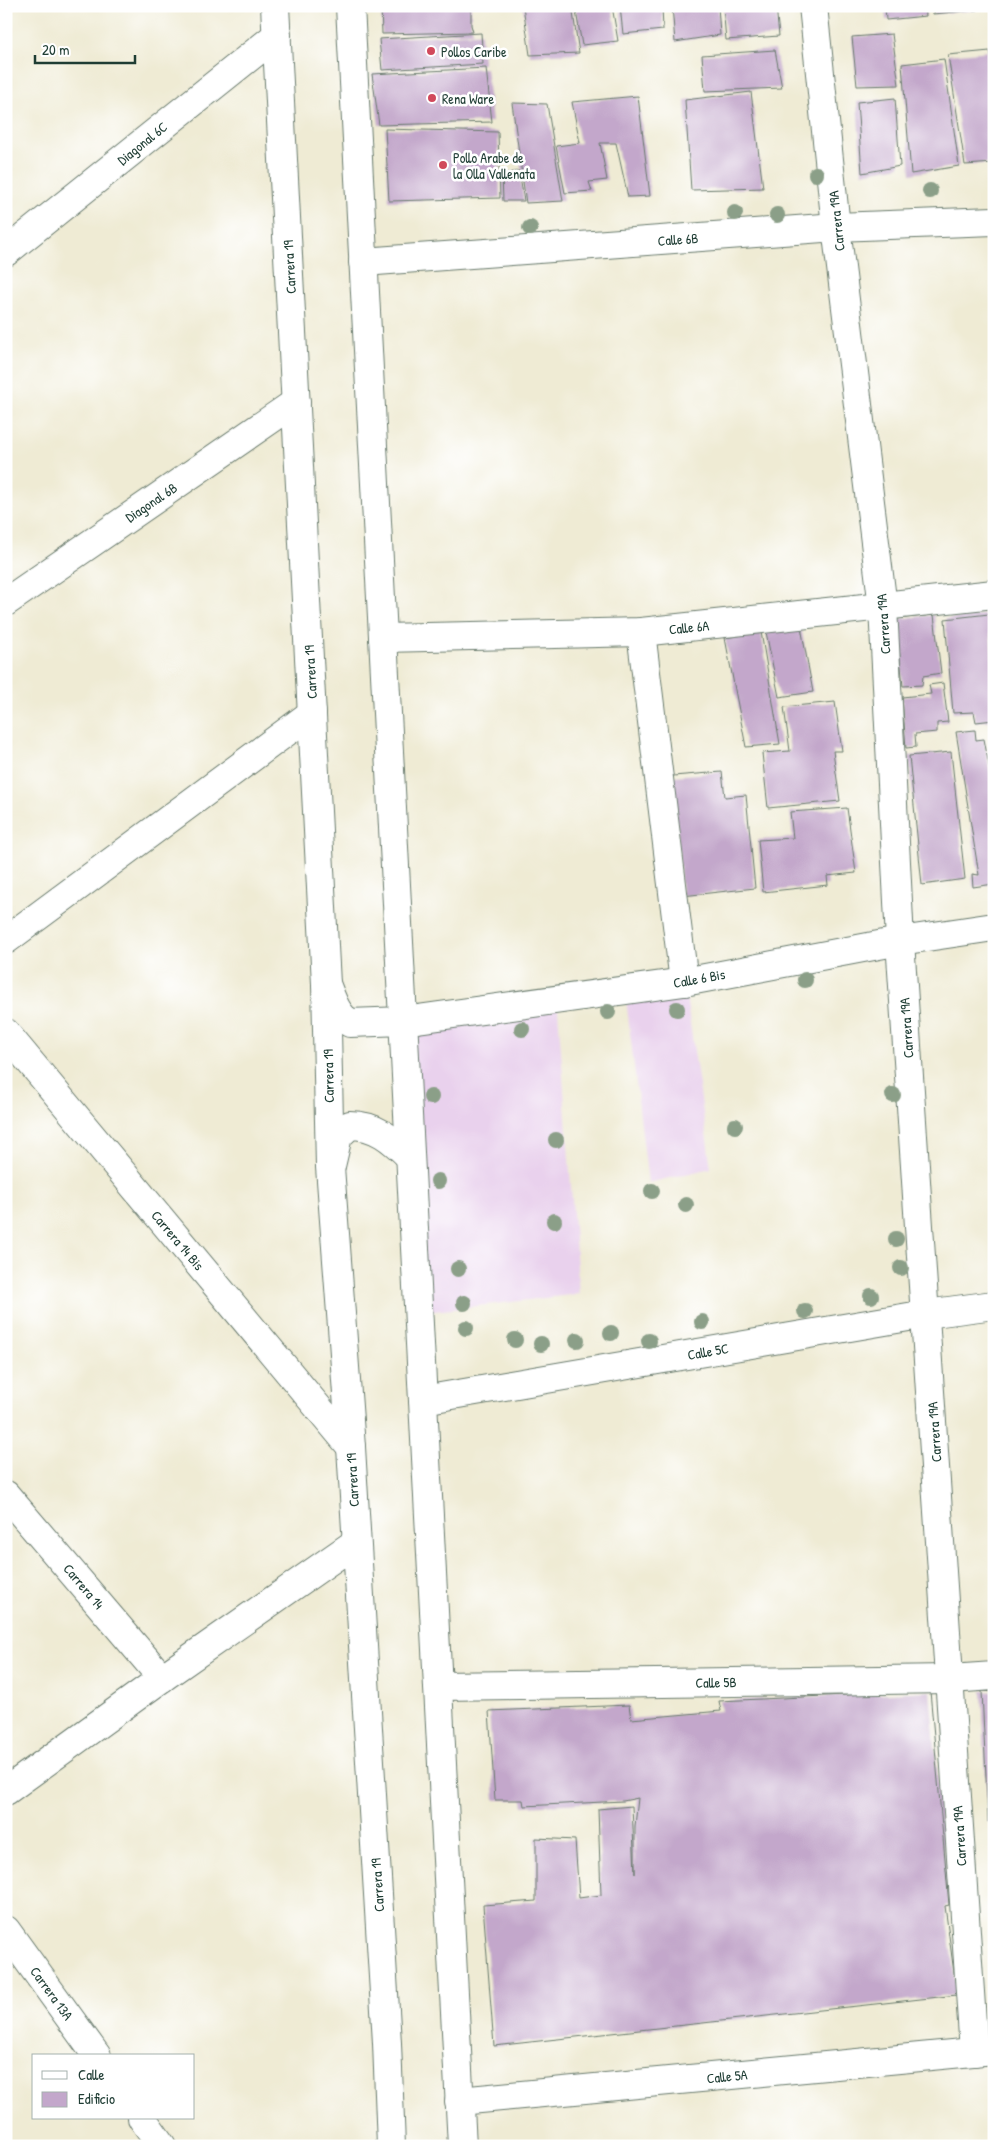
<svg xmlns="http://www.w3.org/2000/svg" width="1000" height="2152" font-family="'Patrick Hand',sans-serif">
	<rect width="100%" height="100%" fill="#fff"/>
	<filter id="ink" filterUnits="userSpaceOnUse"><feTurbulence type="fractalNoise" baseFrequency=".02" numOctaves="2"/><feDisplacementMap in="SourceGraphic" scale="10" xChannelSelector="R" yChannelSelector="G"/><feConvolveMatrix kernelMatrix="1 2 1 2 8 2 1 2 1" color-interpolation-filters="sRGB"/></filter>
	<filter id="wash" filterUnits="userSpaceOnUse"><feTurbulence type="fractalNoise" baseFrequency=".0096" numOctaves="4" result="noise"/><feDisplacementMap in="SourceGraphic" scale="20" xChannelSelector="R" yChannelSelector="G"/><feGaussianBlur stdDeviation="1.12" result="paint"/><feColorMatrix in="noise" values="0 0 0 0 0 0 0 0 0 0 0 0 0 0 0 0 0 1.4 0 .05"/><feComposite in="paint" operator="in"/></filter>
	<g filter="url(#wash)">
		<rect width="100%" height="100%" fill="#efebd4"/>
		<!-- built -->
		<g fill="#e9d1ed">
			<path d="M 684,982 L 711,1168 L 648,1183 L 625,991 Z"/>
			<path d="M 557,996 L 579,1294 L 418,1313 L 403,1021 Z"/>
		</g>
		<g id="blocks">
			<!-- building -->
			<g fill="#c3a7cb">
				<path d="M 381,6 L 471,6 L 471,25 L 473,32 L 382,34 Z"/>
				<path d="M 523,6 L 572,6 L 579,53 L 530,55 Z"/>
				<path d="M 575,6 L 612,6 L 618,41 L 582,45 Z"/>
				<path d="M 620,6 L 662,6 L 663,30 L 623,34 Z"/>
				<path d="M 672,6 L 718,6 L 720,35 L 675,42 Z"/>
				<path d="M 723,6 L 776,6 L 779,36 L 726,40 Z"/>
				<path d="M 885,6 L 925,6 L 926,16 L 886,20 Z"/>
				<path d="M 932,6 L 977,6 L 977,10 L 933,14 Z"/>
				<path d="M 481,33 L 483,64 L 382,70 L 379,39 Z"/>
				<path d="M 892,34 L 899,85 L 857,86 L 852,37 Z"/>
				<path d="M 775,50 L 782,88 L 705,91 L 702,55 Z"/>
				<path d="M 990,51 L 994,72 L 994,163 L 965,165 L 948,55 Z"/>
				<path d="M 944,59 L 959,166 L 911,174 L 902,64 Z"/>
				<path d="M 486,68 L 492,122 L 379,125 L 372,74 Z"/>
				<path d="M 751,92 L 763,188 L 691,190 L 685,100 Z"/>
				<path d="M 638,96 L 650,196 L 628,197 L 616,143 L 600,143 L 607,180 L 589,182 L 592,191 L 565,193 L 556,146 L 580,143 L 572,102 Z"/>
				<path d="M 895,98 L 900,166 L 862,173 L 857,102 Z"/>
				<path d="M 512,103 L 547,104 L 563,201 L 526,203 Z"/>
				<path d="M 385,129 L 498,132 L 500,198 L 389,201 Z"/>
				<path d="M 519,171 L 524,201 L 503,201 L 502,174 Z"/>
				<path d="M 989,614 L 994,683 L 994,720 L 976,722 L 974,712 L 953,713 L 945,619 Z"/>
				<path d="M 934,615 L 941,673 L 923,676 L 922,685 L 903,686 L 896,619 Z"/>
				<path d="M 801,627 L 813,692 L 779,697 L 766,632 Z"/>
				<path d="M 761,632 L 780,744 L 746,747 L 725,638 Z"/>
				<path d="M 943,683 L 948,722 L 937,723 L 937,732 L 915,734 L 916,747 L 906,748 L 902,697 L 931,694 L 929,685 Z"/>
				<path d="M 835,702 L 842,751 L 833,751 L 840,801 L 768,808 L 762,753 L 790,751 L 784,707 Z"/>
				<path d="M 975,730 L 976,740 L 984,739 L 990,771 L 994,771 L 994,884 L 973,887 L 972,874 L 979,875 L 956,732 Z"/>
				<path d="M 951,752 L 965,879 L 922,885 L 909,756 Z"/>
				<path d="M 722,772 L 725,797 L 746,795 L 755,888 L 682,896 L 673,776 Z"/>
				<path d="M 847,808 L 856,873 L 827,876 L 828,885 L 763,892 L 758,840 L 793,838 L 790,812 Z"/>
				<path d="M 930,1691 L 949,1905 L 945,1906 L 957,1995 L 494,2046 L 483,1905 L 536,1901 L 536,1838 L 575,1840 L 579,1898 L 601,1895 L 598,1809 L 632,1806 L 635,1874 L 635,1826 L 638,1798 L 623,1801 L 524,1806 L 523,1800 L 495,1800 L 489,1711 L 629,1705 L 631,1719 L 721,1711 L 719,1701 Z"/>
				<path d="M 982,1691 L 994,1692 L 994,1823 L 988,1822 Z"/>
			</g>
		</g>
	</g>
	<g filter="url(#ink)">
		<use href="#blocks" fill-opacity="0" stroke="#687a6c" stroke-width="1"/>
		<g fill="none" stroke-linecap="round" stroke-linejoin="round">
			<!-- minor casing -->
			<g stroke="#687a6c" stroke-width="30">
				<g id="minor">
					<path d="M 813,6 L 836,227 L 883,607 L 900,941 L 974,2052"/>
					<path d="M 6,252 L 277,35"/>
					<path d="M 363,262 L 836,227 L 994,221"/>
					<path d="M 6,602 L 296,402"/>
					<path d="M 641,632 L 684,982"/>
					<path d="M 383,638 L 641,632 L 994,594"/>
					<path d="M 6,940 L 312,713"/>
					<path d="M 326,984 C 332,998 336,1015 350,1023 L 403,1021 L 684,982 L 900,941 L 994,927"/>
					<path d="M 6,1033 L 351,1447"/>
					<path d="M 331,1166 L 338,1136 L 350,1125 C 376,1125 392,1139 410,1157"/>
					<path d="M 423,1400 L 926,1314 L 994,1305"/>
					<path d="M 6,1495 L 162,1678"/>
					<path d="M 438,1686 L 950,1679 L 994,1676"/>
					<path d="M 6,1791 L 162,1678 L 355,1543"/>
					<path d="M 6,1930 L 97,2056"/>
					<path d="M 459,2101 L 994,2050"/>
					<path d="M 142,2118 L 162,2146"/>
				</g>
			</g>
			<!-- highway casing -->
			<g stroke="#687a6c" stroke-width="30">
				<g id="highway">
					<path d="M 275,6 L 326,984 L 330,1167 L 351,1447 L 387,2043 L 391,2146"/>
					<path d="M 350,6 L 462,2146"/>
				</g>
			</g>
			<!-- minor -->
			<use href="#minor" stroke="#fff" stroke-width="28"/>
			<!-- highway -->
			<use href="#highway" stroke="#fff" stroke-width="28"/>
		</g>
		<!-- trees -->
		<g fill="#8b9f88">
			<circle cx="816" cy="174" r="8"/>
			<circle cx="930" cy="191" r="8"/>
			<circle cx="735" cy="213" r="8"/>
			<circle cx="777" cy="215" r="8"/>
			<circle cx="530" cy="228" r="8"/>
			<circle cx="805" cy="980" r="8"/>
			<circle cx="677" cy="1009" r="8"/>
			<circle cx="608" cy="1012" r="8"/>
			<circle cx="522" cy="1029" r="8"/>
			<circle cx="893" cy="1095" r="8"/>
			<circle cx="431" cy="1097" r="8"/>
			<circle cx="735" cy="1126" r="8"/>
			<circle cx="556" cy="1140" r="8"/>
			<circle cx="438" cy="1181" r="8"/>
			<circle cx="652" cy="1191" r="8"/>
			<circle cx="686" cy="1205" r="8"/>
			<circle cx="554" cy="1221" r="8"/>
			<circle cx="896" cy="1239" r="8"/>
			<circle cx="901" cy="1268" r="8"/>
			<circle cx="458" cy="1269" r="8"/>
			<circle cx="871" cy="1296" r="8"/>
			<circle cx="464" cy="1303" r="8"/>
			<circle cx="805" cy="1311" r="8"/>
			<circle cx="702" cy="1322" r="8"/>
			<circle cx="466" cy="1328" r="8"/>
			<circle cx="611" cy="1333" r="8"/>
			<circle cx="515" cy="1340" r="8"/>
			<circle cx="577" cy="1340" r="8"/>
			<circle cx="649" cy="1341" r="8"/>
			<circle cx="541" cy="1344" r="8"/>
		</g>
	</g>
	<!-- markers -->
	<g fill="#d1495b" stroke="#fff" stroke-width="2">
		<circle cx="431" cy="51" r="5"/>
		<circle cx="432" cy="98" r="5"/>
		<circle cx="443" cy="165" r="5"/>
	</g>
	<g text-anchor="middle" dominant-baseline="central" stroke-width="5" stroke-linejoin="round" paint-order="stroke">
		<!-- poi labels -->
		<g font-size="14" fill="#1f3d34" stroke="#fff" text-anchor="start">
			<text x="441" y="51">Pollos Caribe</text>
			<text x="442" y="98">Rena Ware</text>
			<text x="453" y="157">Pollo Arabe de<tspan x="453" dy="16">la Olla Vallenata</tspan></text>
		</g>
		<!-- street labels -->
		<g font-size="14" fill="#1f3d34" stroke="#fff">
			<text transform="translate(142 143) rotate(-39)">Diagonal 6C</text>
			<text transform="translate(836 221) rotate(-96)">Carrera 19A</text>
			<text transform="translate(678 239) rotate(-4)">Calle 6B</text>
			<text transform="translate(289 267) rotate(-93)">Carrera 19</text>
			<text transform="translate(151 502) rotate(-34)">Diagonal 6B</text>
			<text transform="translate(883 624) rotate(-94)">Carrera 19A</text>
			<text transform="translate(689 627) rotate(-6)">Calle 6A</text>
			<text transform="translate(310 672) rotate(-93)">Carrera 19</text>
			<text transform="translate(699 978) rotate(-10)">Calle 6 Bis</text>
			<text transform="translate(906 1028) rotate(-94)">Carrera 19A</text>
			<text transform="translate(328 1076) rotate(-91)">Carrera 19</text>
			<text transform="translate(178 1240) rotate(50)">Carrera 14 Bis</text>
			<text transform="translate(708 1351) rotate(-10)">Calle 5C</text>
			<text transform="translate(934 1432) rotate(-94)">Carrera 19A</text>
			<text transform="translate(352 1480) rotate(-93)">Carrera 19</text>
			<text transform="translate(84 1586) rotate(50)">Carrera 14</text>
			<text transform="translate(716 1682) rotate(-1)">Calle 5B</text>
			<text transform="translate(959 1836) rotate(-94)">Carrera 19A</text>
			<text transform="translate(377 1885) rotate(-94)">Carrera 19</text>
			<text transform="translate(52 1993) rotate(54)">Carrera 13A</text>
			<text transform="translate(727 2076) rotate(-6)">Calle 5A</text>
		</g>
	</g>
	<!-- margin -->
	<rect width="1000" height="2152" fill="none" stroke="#fff" stroke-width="25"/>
	<!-- legend -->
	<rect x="32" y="2054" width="162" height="65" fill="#ffffff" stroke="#a5b1ae"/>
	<rect x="42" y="2071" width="25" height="8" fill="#ffffff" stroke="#a5b1ae"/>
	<text x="78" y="2080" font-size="15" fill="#1f3d34">Calle</text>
	<rect x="42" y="2092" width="25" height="15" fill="#c3a7cb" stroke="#a5b1ae"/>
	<text x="78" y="2104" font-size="15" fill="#1f3d34">Edificio</text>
	<!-- scale -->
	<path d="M35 55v8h100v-8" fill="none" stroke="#1f3d34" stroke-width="2.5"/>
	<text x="42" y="55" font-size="15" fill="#1f3d34" stroke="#ffffff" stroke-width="4" paint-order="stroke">20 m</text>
</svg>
